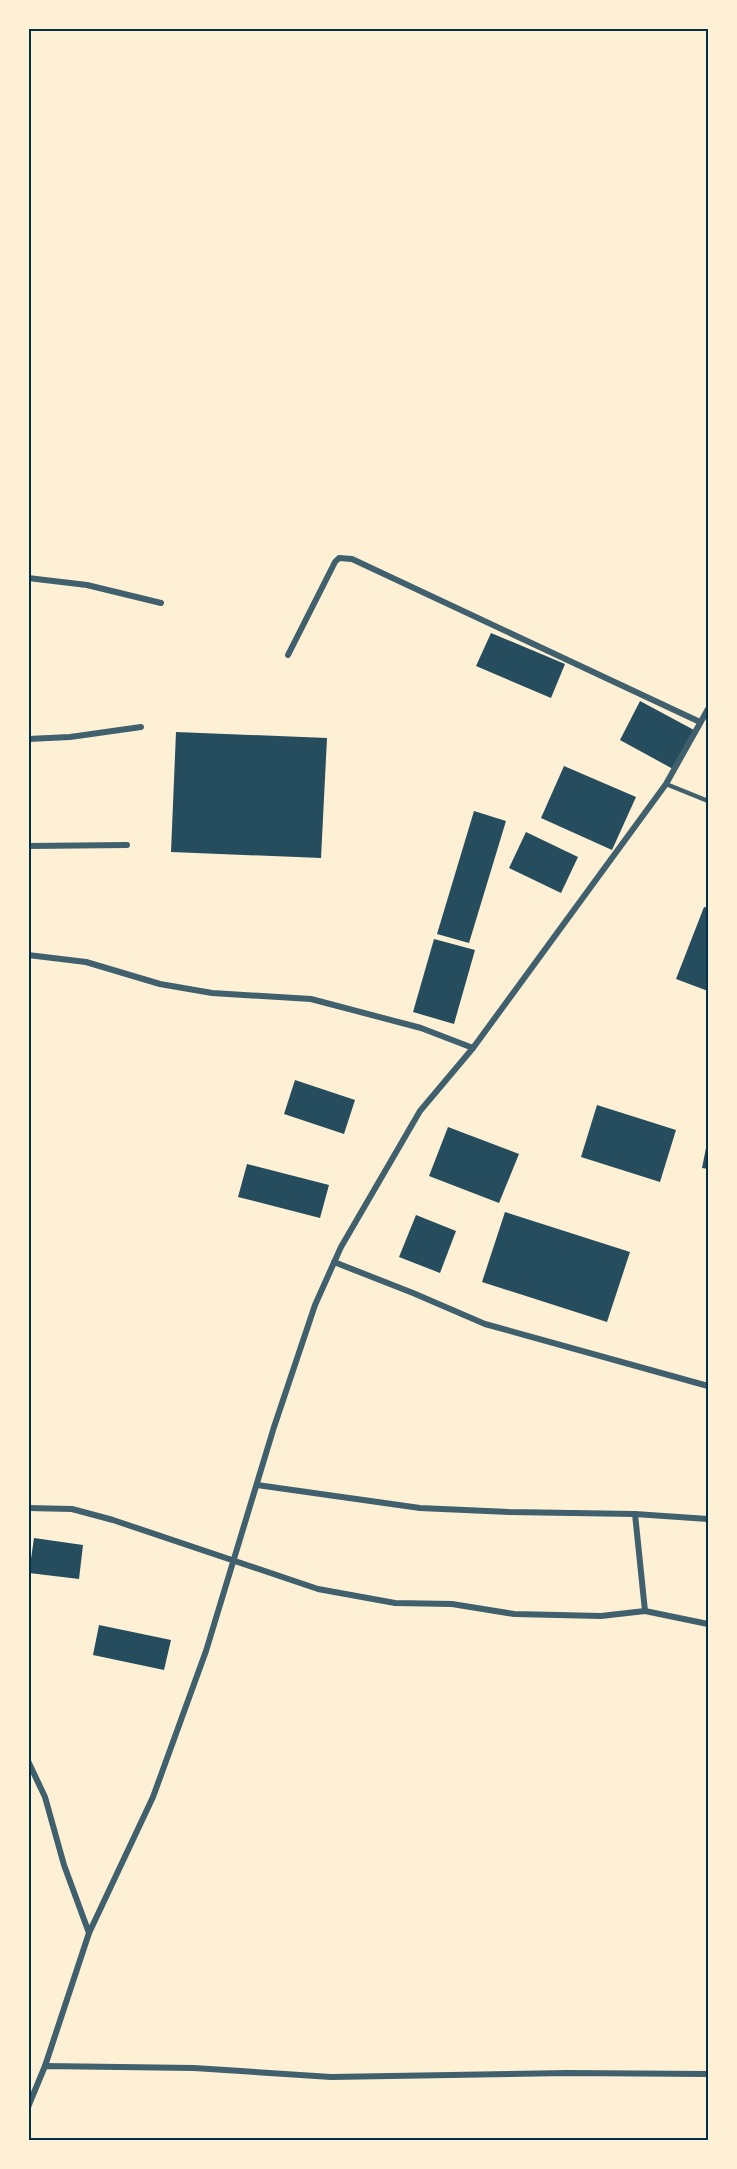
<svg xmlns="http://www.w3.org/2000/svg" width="737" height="2169" font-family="'Roboto Serif',serif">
	<rect width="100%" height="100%" fill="#fdf0d5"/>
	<!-- building -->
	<g fill="#264d5e">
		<path d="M 491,633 L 565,664 L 551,698 L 476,666 Z"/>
		<path d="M 640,701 L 694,730 L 673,769 L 620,740 Z"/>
		<path d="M 176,732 L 327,738 L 321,858 L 171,852 Z"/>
		<path d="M 564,766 L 636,797 L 612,850 L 541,818 Z"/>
		<path d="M 474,811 L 506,821 L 469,943 L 437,934 Z"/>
		<path d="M 526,832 L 578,857 L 561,893 L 509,868 Z"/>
		<path d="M 704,907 L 708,908 L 708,991 L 676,979 Z"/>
		<path d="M 434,939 L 475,950 L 454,1024 L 413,1012 Z"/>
		<path d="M 295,1080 L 355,1100 L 344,1134 L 284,1114 Z"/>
		<path d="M 597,1105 L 676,1130 L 660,1182 L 581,1157 Z"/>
		<path d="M 448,1127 L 519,1154 L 499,1203 L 429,1176 Z"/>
		<path d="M 707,1143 L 708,1143 L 708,1169 L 702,1168 Z"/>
		<path d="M 247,1164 L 329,1185 L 320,1218 L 238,1197 Z"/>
		<path d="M 505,1212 L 630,1252 L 607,1322 L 482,1282 Z"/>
		<path d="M 416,1215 L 456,1231 L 440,1273 L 399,1257 Z"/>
		<path d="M 34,1538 L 83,1545 L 79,1579 L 29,1573 Z"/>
		<path d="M 99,1625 L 171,1640 L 164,1670 L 93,1655 Z"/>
	</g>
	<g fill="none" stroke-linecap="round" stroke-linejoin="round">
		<!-- service -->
		<path stroke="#3f606c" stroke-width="4.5" d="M 666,784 L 708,801"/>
		<!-- minor -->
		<g stroke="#3f606c" stroke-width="6">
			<path d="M 28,578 L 87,585 L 161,603"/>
			<path d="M 288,655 L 335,562 L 339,558 L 352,559 L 700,722"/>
			<path d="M 28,739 L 70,737 L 141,727"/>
			<path d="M 28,846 L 127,845"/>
			<path d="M 28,955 L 86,962 L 160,984 L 212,993 L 311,999 L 421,1028 L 473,1048"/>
			<path d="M 334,1262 L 413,1293 L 485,1324 L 708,1386"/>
			<path d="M 257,1485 L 420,1508 L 509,1512 L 635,1514 L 645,1611"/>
			<path d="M 28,1508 L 72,1509 L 113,1520 L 318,1589 L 395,1603 L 452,1604 L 514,1614 L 601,1616 L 645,1611 L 708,1624"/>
			<path d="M 635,1514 L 708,1519"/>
			<path d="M 28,1761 L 45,1797 L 64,1865 L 89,1933"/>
			<path d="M 45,2066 L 89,1933 L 153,1797 L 206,1651 L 274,1427 L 315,1305 L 341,1247 L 420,1111 L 473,1048 L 666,784 L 708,709"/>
			<path d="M 28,2107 L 45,2066 L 194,2068 L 331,2077 L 568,2073 L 708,2074"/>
		</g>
	</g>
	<!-- border -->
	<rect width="737" height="2169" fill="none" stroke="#fdf0d5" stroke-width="60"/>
	<rect x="30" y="30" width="677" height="2109" fill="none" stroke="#003049" stroke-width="2"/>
</svg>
